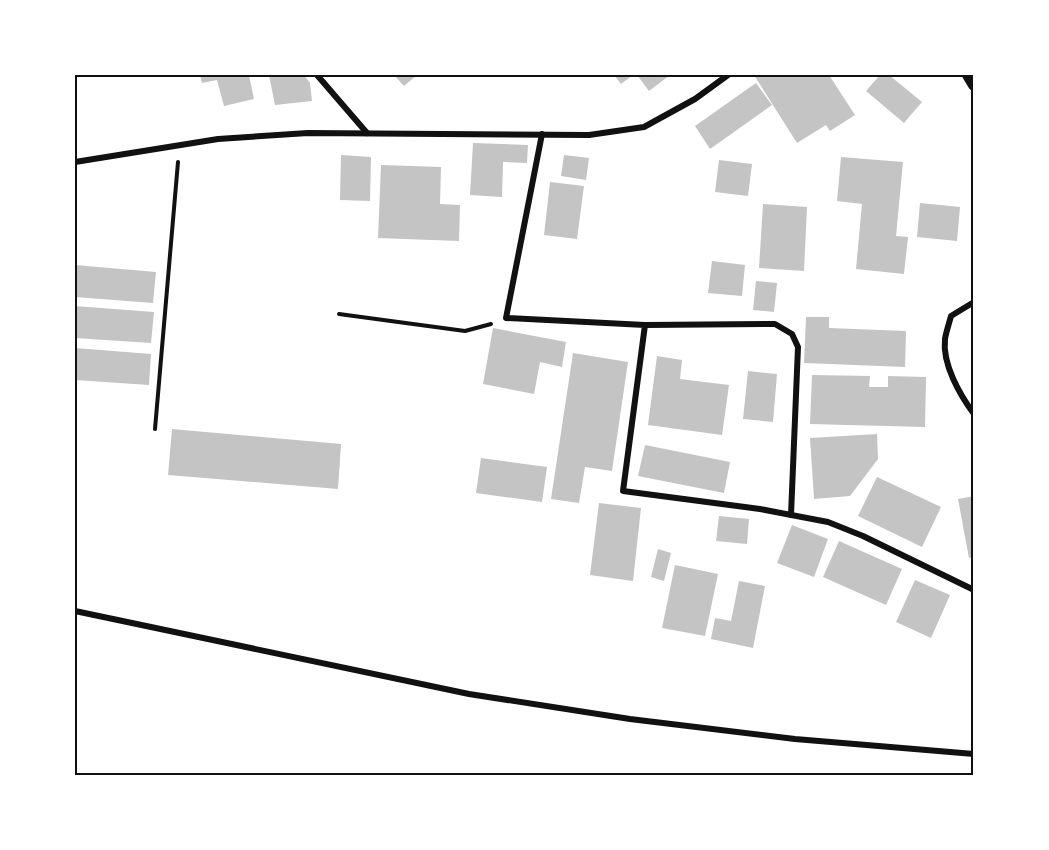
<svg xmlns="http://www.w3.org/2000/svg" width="1049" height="850" font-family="Helvetica,sans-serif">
	<rect width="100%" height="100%" fill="#fff"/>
	<!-- building -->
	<g fill="#c4c4c4">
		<path d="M 200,75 L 249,75 L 254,99 L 224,106 L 217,80 L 202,83 Z"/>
		<path d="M 269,75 L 304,75 L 310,83 L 312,101 L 275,105 Z"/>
		<path d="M 394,75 L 417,75 L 404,86 Z"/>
		<path d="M 614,75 L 633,75 L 621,84 Z"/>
		<path d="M 637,75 L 670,75 L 649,91 Z"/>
		<path d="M 754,75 L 829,75 L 855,115 L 830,131 L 826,125 L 797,143 Z"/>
		<path d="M 880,75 L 889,75 L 922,102 L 904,123 L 866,91 Z"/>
		<path d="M 756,83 L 772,105 L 710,149 L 695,126 Z"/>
		<path d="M 473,143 L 528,145 L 527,163 L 503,162 L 502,197 L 470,195 Z"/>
		<path d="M 341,155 L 371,157 L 370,201 L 340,200 Z"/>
		<path d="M 564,155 L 589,158 L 586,180 L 561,176 Z"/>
		<path d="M 841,157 L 903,162 L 896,236 L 908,237 L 904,274 L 856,269 L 862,204 L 837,201 Z"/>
		<path d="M 719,160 L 752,164 L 748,196 L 715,192 Z"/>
		<path d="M 381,165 L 441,167 L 440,204 L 460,205 L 459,241 L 378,238 Z"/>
		<path d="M 550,182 L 584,186 L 577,239 L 544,235 Z"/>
		<path d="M 920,203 L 960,207 L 957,241 L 917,237 Z"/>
		<path d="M 763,204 L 807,207 L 804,271 L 759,268 Z"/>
		<path d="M 712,261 L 745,265 L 742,296 L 708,293 Z"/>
		<path d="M 75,265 L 156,272 L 153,303 L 75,297 Z"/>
		<path d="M 756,281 L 777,283 L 774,312 L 753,310 Z"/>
		<path d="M 75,306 L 154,312 L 151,343 L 75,338 Z"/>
		<path d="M 806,317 L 829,317 L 829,328 L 906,331 L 905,367 L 804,363 Z"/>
		<path d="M 493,328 L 566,342 L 562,367 L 540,362 L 534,394 L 483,384 Z"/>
		<path d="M 75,348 L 151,354 L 149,385 L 75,380 Z"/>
		<path d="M 573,353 L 628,362 L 612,471 L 585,467 L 579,503 L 551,499 Z"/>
		<path d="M 657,356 L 682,360 L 680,379 L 729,385 L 722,435 L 648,425 Z"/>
		<path d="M 748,371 L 777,374 L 773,422 L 743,419 Z"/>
		<path d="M 812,375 L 870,376 L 869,387 L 888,387 L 888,376 L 926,377 L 925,427 L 810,424 Z"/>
		<path d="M 172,429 L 341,444 L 338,489 L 168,475 Z"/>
		<path d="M 877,434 L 878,459 L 850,496 L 814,499 L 810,438 Z"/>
		<path d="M 645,445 L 730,462 L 724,493 L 638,476 Z"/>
		<path d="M 481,458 L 547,467 L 542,502 L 476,493 Z"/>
		<path d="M 877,477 L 941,507 L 922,547 L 858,516 Z"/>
		<path d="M 974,496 L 974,557 L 969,558 L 958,499 Z"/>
		<path d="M 599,503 L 641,508 L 633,581 L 590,575 Z"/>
		<path d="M 719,516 L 749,519 L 747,544 L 716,541 Z"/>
		<path d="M 792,525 L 828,539 L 814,577 L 777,563 Z"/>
		<path d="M 839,541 L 902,569 L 886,605 L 823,577 Z"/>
		<path d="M 658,549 L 671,553 L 664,581 L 651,577 Z"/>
		<path d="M 675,565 L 718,574 L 705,636 L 662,628 Z"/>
		<path d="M 915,580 L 950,595 L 931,638 L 896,622 Z"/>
		<path d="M 739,581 L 765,586 L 753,648 L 711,639 L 715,618 L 731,621 Z"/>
	</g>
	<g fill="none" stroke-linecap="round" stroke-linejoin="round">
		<!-- path -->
		<g stroke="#111" stroke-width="4">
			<path d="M 339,314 L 465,331 L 491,324"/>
			<path d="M 155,429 L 178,162"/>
		</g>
		<!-- minor -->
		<g stroke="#111" stroke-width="6">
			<path d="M 317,75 L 367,133"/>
			<path d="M 542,134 L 506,318 L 645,325 L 623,491 L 760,509 L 828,522 L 863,536 L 974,590"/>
			<path d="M 75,162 L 218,139 L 308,133 L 589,135 L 644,127 L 695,99 L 728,75"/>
			<path d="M 974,302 L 951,316 C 949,324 946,332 945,339 C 942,364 960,395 974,414"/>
			<path d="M 645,325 L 775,324 L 792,334 L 798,347 L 791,515"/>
			<path d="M 75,611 L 469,694 L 630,719 L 795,739 L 974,754"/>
		</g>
		<!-- secondary -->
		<path stroke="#111" stroke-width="12" d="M 968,75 L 974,85"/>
	</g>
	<!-- border -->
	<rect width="1049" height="850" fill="none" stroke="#ffffff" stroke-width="153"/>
	<rect x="76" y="76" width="896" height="698" fill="none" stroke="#111" stroke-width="2"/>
</svg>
